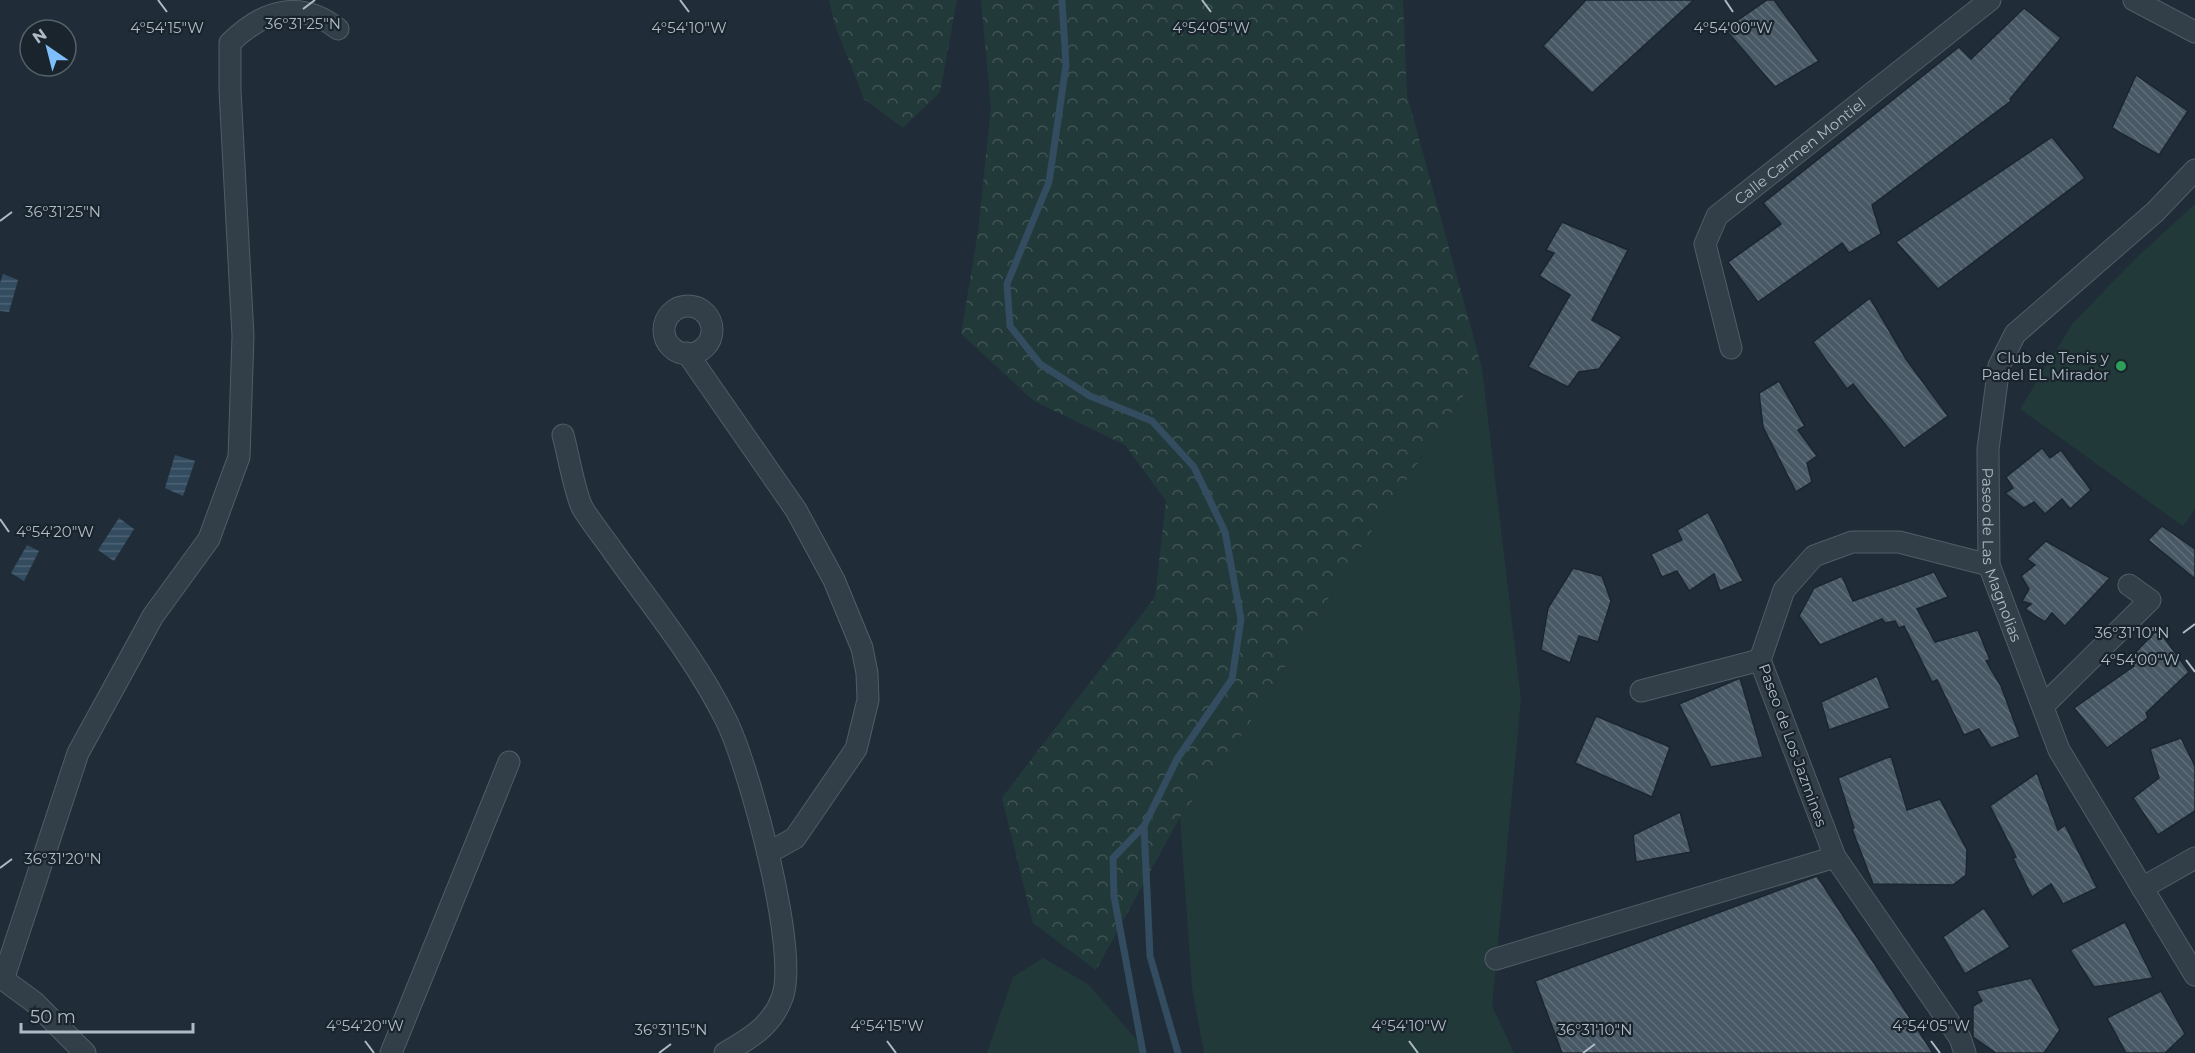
<svg xmlns="http://www.w3.org/2000/svg" width="2195" height="1053" font-family="Montserrat,sans-serif">
	<defs>
		<pattern id="forest-crowns" width="20" height="18" patternUnits="userSpaceOnUse" patternTransform="scale(1.5)"><rect width="20" height="18" fill="#223939"/><path d="M2 6a3 3 0 1 1 6 0M12 15a3 3 0 1 1 6 0" fill="none" stroke="#405454"/></pattern>
		<pattern id="water-rules" width="6" height="5" patternUnits="userSpaceOnUse" patternTransform="scale(1.5)"><rect width="6" height="5" fill="#334c60"/><path d="M0 2.5h6" fill="none" stroke="#4e6475"/></pattern>
		<pattern id="building-back-hatch" width="6" height="6" patternUnits="userSpaceOnUse" patternTransform="scale(1.5)"><rect width="6" height="6" fill="#485864"/><path d="M-1 5l2 2M0 0l6 6M5-1l2 2" fill="none" stroke="#606e79"/></pattern>
	</defs>
	<rect width="100%" height="100%" fill="#202d38"/>
	<!-- grass -->
	<g fill="#223939">
		<path d="M 2195,204 L 2195,509 L 2183,526 L 2020,409 L 2073,323 L 2135,259 Z"/>
		<path d="M 1482,368 L 1521,699 L 1492,1006 L 1514,1053 L 1204,1053 L 1192,988 L 1180,817 L 1246,728 L 1363,544 Z"/>
		<path d="M 1043,958 L 1088,984 L 1148,1053 L 987,1053 L 1013,977 Z"/>
	</g>
	<!-- forest -->
	<g fill="url(#forest-crowns)">
		<path d="M 829,0 L 957,0 L 940,92 L 903,128 L 864,99 L 835,25 Z"/>
		<path d="M 981,0 L 1403,0 L 1407,95 L 1482,368 L 1363,544 L 1243,733 L 1180,817 L 1096,970 L 1033,923 L 1002,798 L 1155,597 L 1166,501 L 1125,445 L 1034,401 L 961,334 L 978,232 L 991,108 Z"/>
	</g>
	<!-- water -->
	<g fill="url(#water-rules)">
		<path d="M 3,274 L 18,280 L 9,312 L 0,311 L 0,283 Z"/>
		<path d="M 175,455 L 195,461 L 183,496 L 165,488 Z"/>
		<path d="M 119,518 L 134,529 L 114,561 L 98,550 Z"/>
		<path d="M 27,545 L 39,551 L 24,581 L 11,573 Z"/>
	</g>
	<g fill="none" stroke-linecap="round" stroke-linejoin="round">
		<!-- stream -->
		<g stroke="#334c60" stroke-width="7">
			<path d="M 1062,0 L 1066,65 L 1049,182 L 1007,284 L 1010,326 L 1040,364 L 1090,396 L 1152,421 L 1194,467 L 1225,532 L 1241,619 L 1232,679 L 1177,759 L 1144,826 L 1150,956 L 1178,1053"/>
			<path d="M 1143,1053 L 1114,896 L 1113,858 L 1144,826"/>
		</g>
	</g>
	<!-- building -->
	<g fill="url(#building-back-hatch)" stroke="#1b262f" stroke-width="1.5">
		<path d="M 1586,0 L 1694,0 L 1592,93 L 1543,46 Z"/>
		<path d="M 1767,0 L 1774,0 L 1819,61 L 1775,87 L 1725,29 Z"/>
		<path d="M 2024,8 L 2061,38 L 2010,99 L 2011,101 L 1872,205 L 1881,234 L 1849,253 L 1842,243 L 1758,302 L 1728,262 L 1781,224 L 1763,203 L 1959,47 L 1971,59 Z"/>
		<path d="M 2136,75 L 2188,111 L 2159,155 L 2112,128 Z"/>
		<path d="M 2052,137 L 2085,178 L 1938,289 L 1896,242 Z"/>
		<path d="M 1562,222 L 1628,250 L 1592,320 L 1622,337 L 1599,369 L 1579,372 L 1568,387 L 1528,367 L 1570,295 L 1539,276 L 1554,253 L 1546,250 Z"/>
		<path d="M 1870,298 L 1906,359 L 1948,416 L 1904,448 L 1853,384 L 1847,389 L 1813,342 Z"/>
		<path d="M 1779,381 L 1805,426 L 1798,430 L 1817,456 L 1807,463 L 1812,482 L 1796,492 L 1763,427 L 1759,393 Z"/>
		<path d="M 2042,448 L 2050,458 L 2061,450 L 2091,490 L 2070,509 L 2062,499 L 2045,514 L 2034,502 L 2024,508 L 2005,493 L 2013,488 L 2006,477 Z"/>
		<path d="M 1708,512 L 1743,581 L 1720,591 L 1714,574 L 1689,591 L 1677,571 L 1662,577 L 1651,554 L 1682,540 L 1677,530 Z"/>
		<path d="M 2162,526 L 2195,549 L 2195,579 L 2148,540 Z"/>
		<path d="M 2046,541 L 2110,578 L 2065,626 L 2052,613 L 2045,622 L 2025,609 L 2031,604 L 2022,601 L 2029,589 L 2021,576 L 2035,565 L 2027,559 Z"/>
		<path d="M 1573,568 L 1602,576 L 1611,601 L 1598,642 L 1579,636 L 1570,663 L 1541,650 L 1548,608 Z"/>
		<path d="M 1934,572 L 1948,597 L 1917,609 L 1935,642 L 1978,630 L 1990,660 L 1986,661 L 2001,686 L 2020,737 L 1991,748 L 1979,729 L 1964,735 L 1937,680 L 1932,682 L 1904,626 L 1899,628 L 1895,621 L 1885,623 L 1882,619 L 1820,645 L 1799,616 L 1814,588 L 1842,576 L 1853,601 Z"/>
		<path d="M 2158,629 L 2189,672 L 2146,713 L 2148,718 L 2107,748 L 2074,708 L 2134,666 L 2129,659 Z"/>
		<path d="M 1877,676 L 1890,708 L 1829,730 L 1821,702 Z"/>
		<path d="M 1740,678 L 1763,757 L 1711,767 L 1679,704 Z"/>
		<path d="M 1596,716 L 1670,747 L 1652,797 L 1575,763 Z"/>
		<path d="M 2181,738 L 2195,766 L 2195,811 L 2158,835 L 2133,798 L 2159,778 L 2150,749 Z"/>
		<path d="M 1891,756 L 1907,810 L 1940,799 L 1967,850 L 1966,875 L 1953,885 L 1873,884 L 1852,829 L 1854,828 L 1838,778 Z"/>
		<path d="M 2037,773 L 2058,830 L 2065,825 L 2097,888 L 2063,904 L 2051,884 L 2032,897 L 2013,858 L 2016,857 L 1990,806 Z"/>
		<path d="M 1680,812 L 1691,852 L 1636,862 L 1633,835 Z"/>
		<path d="M 1817,876 L 1933,1053 L 1562,1053 L 1535,981 Z"/>
		<path d="M 1984,908 L 2010,947 L 1965,974 L 1943,937 Z"/>
		<path d="M 2125,922 L 2153,978 L 2094,987 L 2070,950 Z"/>
		<path d="M 2031,978 L 2060,1030 L 2044,1053 L 1996,1053 L 1973,1037 L 1973,1006 L 1982,1001 L 1976,991 Z"/>
		<path d="M 2161,991 L 2185,1034 L 2165,1053 L 2126,1053 L 2107,1018 Z"/>
	</g>
	<g fill="none" stroke-linecap="round" stroke-linejoin="round">
		<!-- street casing -->
		<g stroke="#515d66" stroke-width="23">
			<g id="street">
				<path d="M 2134,0 L 2195,32"/>
				<path id="s1" d="M 2195,170 L 2155,212 L 2015,334 L 1999,366 L 1988,449 L 1989,565 L 2059,750 L 2195,975"/>
				<circle cx="688" cy="330" r="24"/>
				<path id="s2" d="M 1731,348 L 1705,244 L 1717,216 L 1990,0"/>
				<path d="M 687,353 L 796,510 L 834,580 L 862,648 L 867,673 L 868,700 L 856,749 L 795,838 L 768,853"/>
				<path d="M 563,435 C 568,453 575,495 583,509 C 593,525 605,539 615,554 C 653,607 697,661 726,720 C 749,766 800,953 782,998 C 772,1026 749,1039 725,1053"/>
				<path d="M 1641,691 L 1760,660"/>
				<path d="M 2043,706 L 2150,600 L 2129,585"/>
				<path d="M 2142,888 L 2195,858"/>
				<path d="M 1496,959 L 1835,857"/>
				<path d="M 0,977 L 34,1002 L 85,1053"/>
				<path d="M 3,980 L 78,753 L 153,616 L 209,539 L 239,457 L 243,336 L 230,90 L 230,43 C 264,9 301,0 338,29"/>
				<path d="M 391,1053 L 509,762"/>
				<path d="M 1965,1053 L 1960,1038 L 1835,857 L 1760,660 L 1784,590 L 1814,556 L 1852,542 L 1899,542 L 1989,565"/>
			</g>
		</g>
		<!-- street -->
		<use href="#street" stroke="#333f48" stroke-width="21"/>
	</g>
	<!-- ticks -->
	<path fill="none" stroke="#aebac5" stroke-width="2" d="M 158,0 L 167,12M 680,0 L 689,12M 1202,0 L 1211,12M 1725,0 L 1733,12M 303,9 L 315,0M 0,221 L 12,212M 0,519 L 9,532M 2183,633 L 2195,624M 2186,660 L 2195,672M 0,868 L 12,859M 365,1041 L 374,1053M 887,1041 L 896,1053M 1409,1041 L 1418,1053M 1931,1041 L 1940,1053M 659,1053 L 671,1044M 1583,1053 L 1595,1044"/>
	<!-- markers -->
	<circle fill="#2e9e5b" stroke="#19242d" stroke-width="2" cx="2121" cy="366" r="6"/>
	<g text-anchor="middle" dominant-baseline="central" stroke-width="4.5" stroke-linejoin="round" paint-order="stroke">
		<!-- street labels -->
		<g font-size="15" fill="#aebac5" stroke="#19242d">
			<text stroke="none"><textPath href="#s2" startOffset="243">Calle Carmen Montiel</textPath></text>
			<text stroke="none"><textPath href="#s1" startOffset="471">Paseo de Las Magnolias</textPath></text>
			<text transform="translate(1793 745) rotate(70)">Paseo de Los Jazmines</text>
		</g>
		<!-- poi labels -->
		<g font-size="15" fill="#aebac5" stroke="#19242d" text-anchor="end">
			<text x="2109" y="357">Club de Tenis y<tspan x="2109" dy="17">Padel EL Mirador</tspan></text>
		</g>
	</g>
	<g font-size="15" text-anchor="middle" fill="#aebac5" stroke="#19242d" stroke-width="4.5" stroke-linejoin="round" paint-order="stroke">
		<text x="303" y="29">36°31'25"N</text>
		<text x="167" y="33">4°54'15"W</text>
		<text x="689" y="33">4°54'10"W</text>
		<text x="1211" y="33">4°54'05"W</text>
		<text x="1733" y="33">4°54'00"W</text>
		<text x="63" y="217">36°31'25"N</text>
		<text x="55" y="537">4°54'20"W</text>
		<text x="2132" y="638">36°31'10"N</text>
		<text x="2140" y="665">4°54'00"W</text>
		<text x="63" y="864">36°31'20"N</text>
		<text x="365" y="1031">4°54'20"W</text>
		<text x="887" y="1031">4°54'15"W</text>
		<text x="1409" y="1031">4°54'10"W</text>
		<text x="1931" y="1031">4°54'05"W</text>
		<text x="671" y="1035">36°31'15"N</text>
		<text x="1595" y="1035">36°31'10"N</text>
	</g>
	<!-- north arrow -->
	<g transform="translate(48 48) rotate(325)"><circle r="28" fill="#19242d" stroke="#55606a" stroke-width="1.5"/>
	<path d="M0-4.5L10 22L0 15L-10 22Z" fill="#7fbef9"/>
	<text y="-9" font-size="16" font-weight="bold" text-anchor="middle" fill="#aebac5">N</text>
	</g>
	<!-- scale -->
	<path d="M21 1023v9h172v-9" fill="none" stroke="#aebac5" stroke-width="3"/>
	<text x="30" y="1023" font-size="18" fill="#aebac5" stroke="#19242d" stroke-width="4.5" paint-order="stroke">50 m</text>
</svg>
